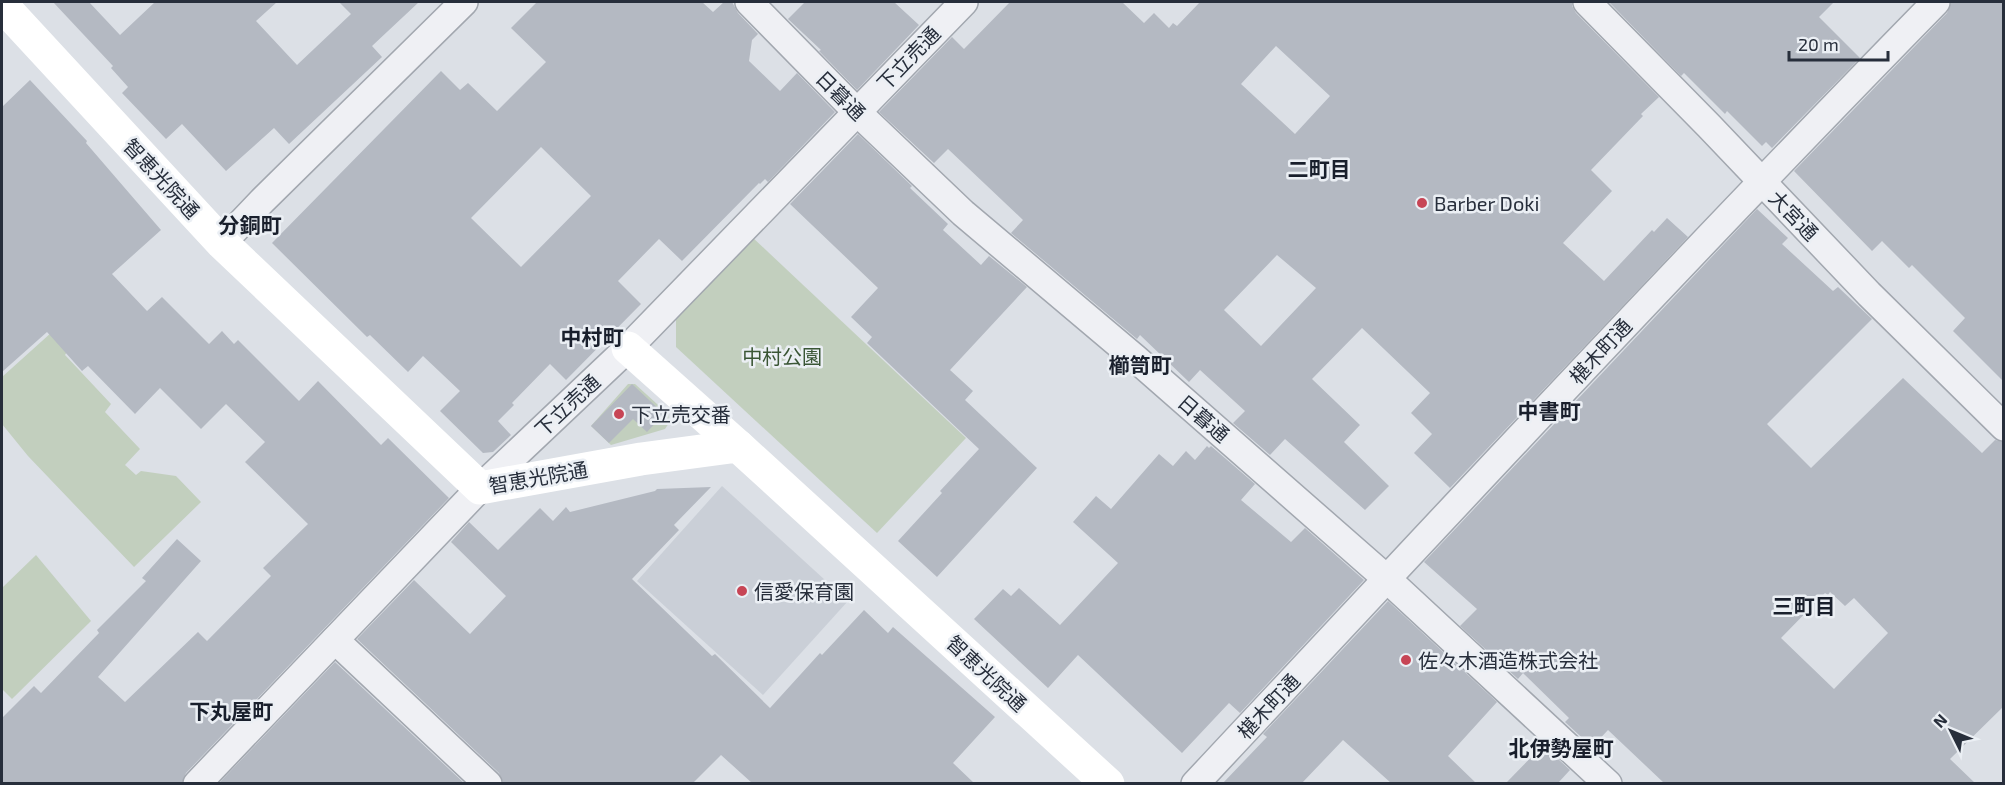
<svg xmlns="http://www.w3.org/2000/svg" width="2005" height="785" font-family="'Exo 2','Noto Sans JP',sans-serif">
	<rect width="100%" height="100%" fill="#dce0e6"/>
	<!-- built -->
	<path fill="#cacfd7" d="M 722,486 L 848,601 L 763,695 L 637,581 Z"/>
	<!-- green -->
	<g fill="#c2cfbe">
		<path d="M 751,236 L 966,438 L 877,533 L 676,347 L 676,317 Z"/>
		<path d="M 52,332 L 68,350 L 65,355 L 111,404 L 105,412 L 140,449 L 125,465 L 136,475 L 141,471 L 176,476 L 201,502 L 134,567 L 28,456 L 2,424 L 2,377 Z"/>
		<path d="M 628,384 L 635,384 L 668,414 L 669,423 L 665,429 L 611,445 L 591,426 Z"/>
		<path d="M 36,555 L 91,621 L 12,699 L 2,689 L 2,588 Z"/>
	</g>
	<!-- building -->
	<g fill="#b4b9c2" fill-rule="evenodd">
		<path d="M 53,2 L 89,2 L 120,35 L 155,2 L 277,2 L 256,21 L 297,65 L 351,14 L 339,2 L 419,2 L 372,46 L 382,57 L 289,144 L 274,128 L 226,171 L 182,124 L 166,139 L 122,93 L 128,87 L 111,68 L 113,66 Z"/>
		<path d="M 537,2 L 702,2 L 713,12 L 724,2 L 732,2 L 738,13 L 758,34 L 752,40 L 749,61 L 780,91 L 797,73 L 835,112 L 768,182 L 765,179 L 760,184 L 759,183 L 682,261 L 659,239 L 618,281 L 641,304 L 566,380 L 550,364 L 512,403 L 514,405 L 498,421 L 511,435 L 493,452 L 483,453 L 440,411 L 460,391 L 423,356 L 408,372 L 370,335 L 367,337 L 272,243 L 441,71 L 460,90 L 468,83 L 497,111 L 546,62 L 511,28 ZM 541,147 L 591,196 L 521,267 L 471,218 Z"/>
		<path d="M 805,2 L 894,2 L 919,25 L 857,90 L 819,51 L 821,50 L 788,19 Z"/>
		<path d="M 1010,2 L 1122,2 L 1144,23 L 1154,13 L 1169,28 L 1173,23 L 1177,26 L 1200,2 L 1572,2 L 1572,6 L 1576,13 L 1659,97 L 1641,114 L 1643,116 L 1591,170 L 1612,191 L 1563,243 L 1604,281 L 1652,230 L 1654,232 L 1667,218 L 1688,237 L 1450,488 L 1414,453 L 1432,434 L 1411,413 L 1430,393 L 1362,328 L 1312,379 L 1360,425 L 1344,442 L 1389,486 L 1365,510 L 1285,439 L 1270,455 L 1233,423 L 1245,411 L 1200,370 L 1189,382 L 1140,335 L 1137,339 L 1011,233 L 1023,220 L 948,149 L 934,163 L 879,112 L 952,37 L 964,49 ZM 1276,46 L 1330,96 L 1295,134 L 1241,84 ZM 1277,255 L 1316,288 L 1261,346 L 1224,310 Z"/>
		<path d="M 1609,2 L 1834,2 L 1819,17 L 1860,58 L 1772,148 L 1766,142 L 1762,146 L 1727,111 L 1725,114 L 1684,73 L 1681,76 Z"/>
		<path d="M 1951,2 L 2004,2 L 2004,382 L 1953,331 L 1965,318 L 1912,265 L 1909,268 L 1882,241 L 1872,251 L 1794,171 L 1947,13 Z"/>
		<path d="M 30,80 L 87,141 L 86,143 L 161,230 L 112,274 L 147,311 L 162,297 L 209,344 L 222,331 L 234,344 L 238,340 L 299,401 L 318,381 L 381,445 L 388,438 L 449,498 L 186,773 L 182,783 L 2,783 L 2,718 L 34,686 L 41,693 L 99,633 L 97,630 L 146,581 L 142,578 L 177,539 L 201,561 L 98,677 L 125,702 L 198,632 L 207,641 L 271,576 L 263,568 L 308,524 L 245,462 L 265,442 L 226,404 L 201,429 L 160,388 L 135,414 L 88,366 L 82,371 L 47,332 L 2,372 L 2,107 Z"/>
		<path d="M 858,134 L 912,186 L 910,188 L 948,224 L 943,230 L 981,265 L 989,256 L 1027,287 L 950,370 L 973,391 L 965,400 L 1037,468 L 937,577 L 898,541 L 942,493 L 940,491 L 979,449 L 867,343 L 872,337 L 851,317 L 878,288 L 790,204 Z"/>
		<path d="M 1757,209 L 1788,238 L 1782,244 L 1833,291 L 1838,287 L 1872,319 L 1767,424 L 1811,468 L 1903,378 L 1982,453 L 1995,440 L 2004,442 L 2004,706 L 1950,759 L 1975,783 L 1664,783 L 1608,730 L 1592,747 L 1565,722 L 1569,718 L 1523,673 L 1518,679 L 1460,626 L 1477,609 L 1424,562 ZM 1830,592 L 1845,606 L 1854,598 L 1888,633 L 1834,689 L 1781,638 L 1825,593 L 1828,595 Z"/>
		<path d="M 632,384 L 664,414 L 647,432 L 633,419 L 609,443 L 591,426 Z"/>
		<path d="M 1207,446 L 1209,448 L 1211,446 L 1255,484 L 1241,500 L 1291,542 L 1305,528 L 1364,580 L 1240,713 L 1229,703 L 1182,753 L 1078,655 L 1048,688 L 974,619 L 1003,589 L 1011,596 L 1019,588 L 1060,625 L 1118,563 L 1073,522 L 1096,496 L 1111,509 L 1159,454 L 1173,466 L 1186,451 L 1195,460 Z"/>
		<path d="M 711,487 L 674,525 L 679,530 L 632,579 L 712,656 L 715,654 L 770,708 L 820,653 L 822,655 L 864,610 L 888,633 L 893,627 L 995,717 L 953,763 L 974,783 L 752,783 L 721,755 L 693,783 L 503,783 L 499,773 L 357,639 L 414,580 L 470,634 L 506,596 L 451,542 L 469,522 L 498,550 L 540,508 L 553,521 L 566,507 L 570,512 L 655,491 L 657,489 Z"/>
		<path d="M 1388,601 L 1497,702 L 1448,756 L 1476,783 L 1391,783 L 1343,740 L 1302,783 L 1223,783 L 1267,737 L 1263,734 Z"/>
		<path d="M 335,662 L 464,783 L 219,783 Z"/>
		<path d="M 1543,745 L 1570,770 L 1558,783 L 1506,783 Z"/>
	</g>
	<g fill="none" stroke-linecap="round" stroke-linejoin="round">
		<!-- street casing -->
		<g stroke="#a2a7af" stroke-width="30">
			<g id="street">
				<path d="M 749,2 L 856,111 L 963,213 L 1135,358 L 1387,579 L 1608,784"/>
				<path d="M 1587,2 L 1709,126 L 1869,294 L 2004,427"/>
				<path d="M 222,243 L 262,201 L 464,2"/>
				<path d="M 335,640 L 488,784"/>
				<path d="M 197,784 L 480,488 L 628,348 L 964,2"/>
				<path d="M 1195,784 C 1440,522 1685,258 1936,2"/>
			</g>
		</g>
		<!-- street -->
		<use href="#street" stroke="#eff0f4" stroke-width="27"/>
		<!-- secondary -->
		<g stroke="#fff" stroke-width="33">
			<path d="M 2,5 L 222,243 L 480,488 L 641,459 L 738,446 L 1108,784"/>
			<path d="M 628,348 L 738,446"/>
		</g>
	</g>
	<!-- markers -->
	<g fill="#c74555" stroke="#ebeff4" stroke-width="2">
		<circle cx="1422" cy="203" r="6"/>
		<circle cx="619" cy="414" r="6"/>
		<circle cx="742" cy="591" r="6"/>
		<circle cx="1406" cy="660" r="6"/>
	</g>
	<g text-anchor="middle" dominant-baseline="central" stroke-width="5" stroke-linejoin="round" paint-order="stroke">
		<!-- street labels -->
		<g font-size="20" fill="#272e3b" stroke="#ebeff4">
			<text transform="translate(908 58) rotate(-46)">下立売通</text>
			<text transform="translate(841 95) rotate(45)">日暮通</text>
			<text transform="translate(162 178) rotate(47)">智恵光院通</text>
			<text transform="translate(1794 215) rotate(46)">大宮通</text>
			<text transform="translate(1600 351) rotate(-47)">椹木町通</text>
			<text transform="translate(567 405) rotate(-43)">下立売通</text>
			<text transform="translate(1204 418) rotate(41)">日暮通</text>
			<text transform="translate(538 477) rotate(-10)">智恵光院通</text>
			<text transform="translate(987 673) rotate(43)">智恵光院通</text>
			<text transform="translate(1268 706) rotate(-47)">椹木町通</text>
		</g>
		<!-- poi labels -->
		<g font-size="20" fill="#272e3b" stroke="#ebeff4" text-anchor="start">
			<text x="1434" y="203">Barber Doki</text>
			<text x="631" y="414">下立売交番</text>
			<text x="754" y="591">信愛保育園</text>
			<text x="1418" y="660">佐々木酒造株式会社</text>
		</g>
		<!-- park labels -->
		<g font-size="20" fill="#3a5635" stroke="#ebeff4">
			<text x="782" y="356">中村公園</text>
		</g>
		<!-- neighbourhood labels -->
		<g font-size="21" font-weight="bold" fill="#191f2c" stroke="#ebeff4">
			<text x="1319" y="168">二町目</text>
			<text x="250" y="224">分銅町</text>
			<text x="592" y="336">中村町</text>
			<text x="1140" y="364">櫛笥町</text>
			<text x="1549" y="410">中書町</text>
			<text x="1804" y="605">三町目</text>
			<text x="231" y="710">下丸屋町</text>
			<text x="1561" y="747">北伊勢屋町</text>
		</g>
	</g>
	<!-- border -->
	<rect width="2005" height="785" fill="none" stroke="#272e3b" stroke-width="6"/>
	<!-- north arrow -->
	<g transform="translate(1951 731) rotate(313)" stroke="#ebeff4" stroke-width="4.5" paint-order="stroke">
	<path d="M0-4.5L10 22L0 15L-10 22Z" fill="#272e3b"/>
	<text y="-9" font-size="16" font-weight="bold" text-anchor="middle" fill="#272e3b">N</text>
	</g>
	<!-- scale -->
	<path d="M1789 51v9h99v-9" fill="none" stroke="#272e3b" stroke-width="3"/>
	<text x="1798" y="51" font-size="18" fill="#272e3b" stroke="#ebeff4" stroke-width="4.5" paint-order="stroke">20 m</text>
</svg>
